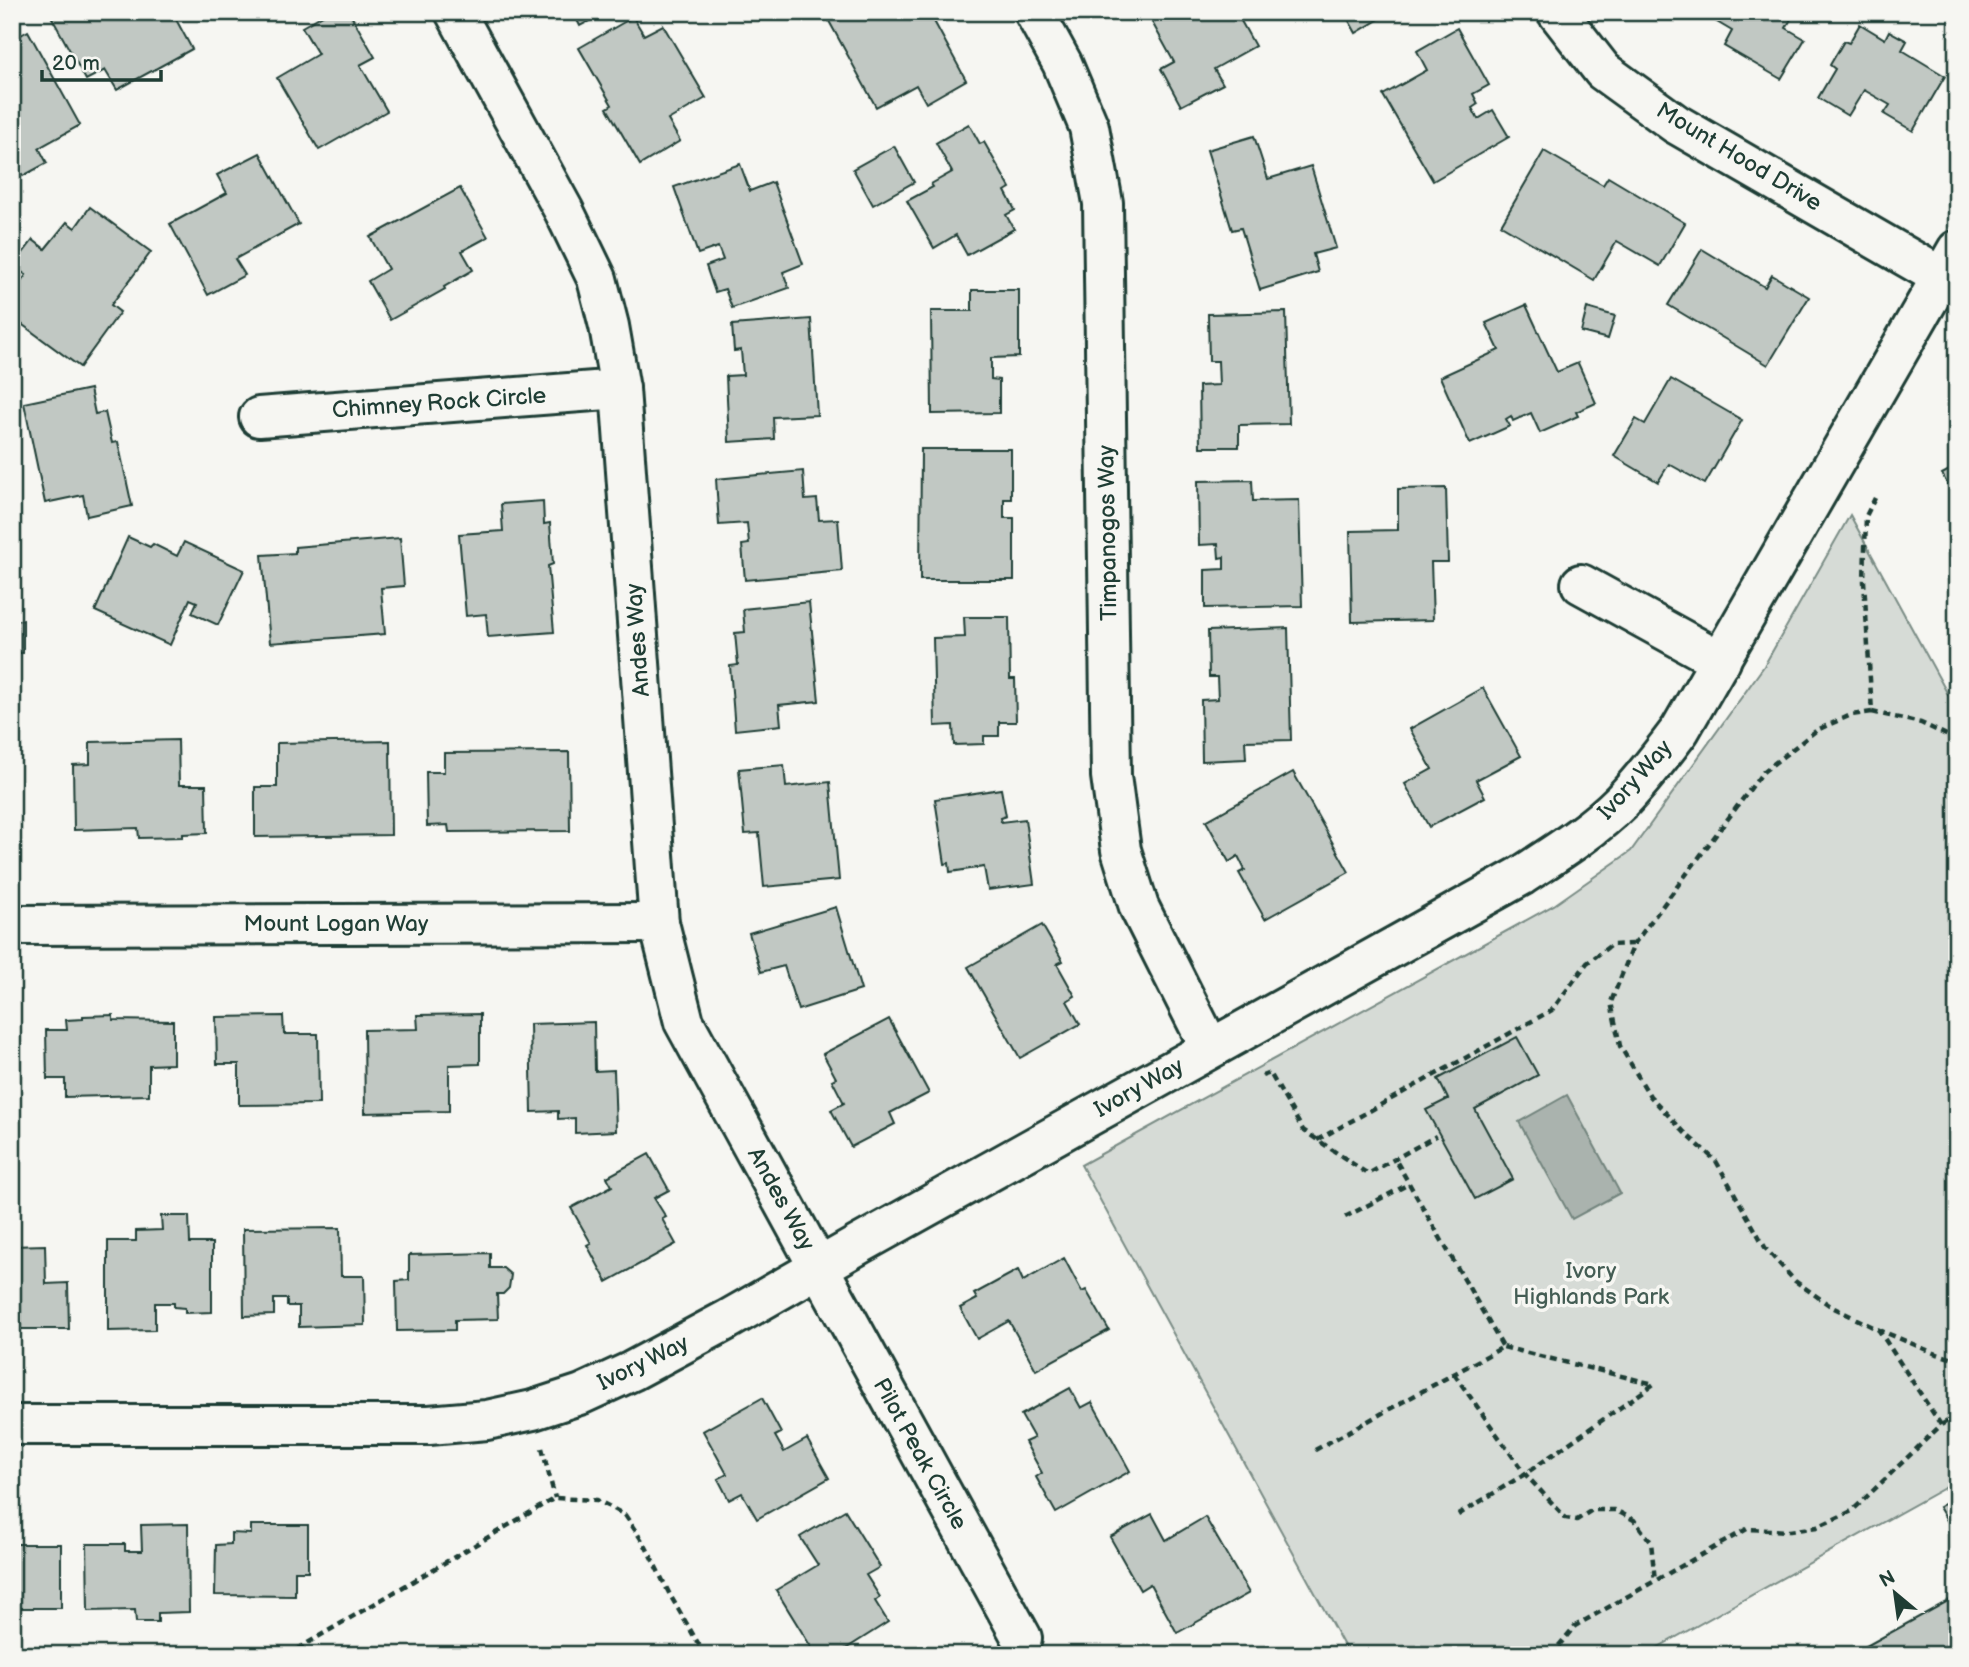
<svg xmlns="http://www.w3.org/2000/svg" width="1969" height="1667" font-family="'Balsamiq Sans',sans-serif">
	<rect width="100%" height="100%" fill="#f6f6f2"/>
	<filter id="ink" filterUnits="userSpaceOnUse"><feTurbulence type="fractalNoise" baseFrequency=".0143" numOctaves="2"/><feDisplacementMap in="SourceGraphic" scale="14" xChannelSelector="R" yChannelSelector="G"/><feConvolveMatrix kernelMatrix="1 2 1 2 8 2 1 2 1" color-interpolation-filters="sRGB"/></filter>
	<g filter="url(#ink)">
		<!-- green -->
		<path fill="#d6dbd6" stroke="#7a8c85" stroke-width="2" d="M 1850,515 L 1957,711 L 1957,1481 L 1644,1655 L 1349,1655 L 1081,1165 L 1554,905 L 1631,851 L 1764,666 Z"/>
		<!-- water -->
		<path fill="#aab3ae" stroke="#72847d" stroke-width="2" d="M 1567,1095 L 1620,1193 L 1572,1219 L 1519,1122 Z"/>
		<!-- building -->
		<g fill="#c1c8c3" stroke="#1f3d34" stroke-width="2">
			<path d="M 63,12 L 172,12 L 192,49 L 117,90 L 105,70 L 86,80 L 52,18 Z"/>
			<path d="M 328,12 L 349,12 L 375,57 L 360,65 L 387,111 L 319,150 L 277,78 L 318,54 L 302,27 Z"/>
			<path d="M 573,12 L 606,12 L 580,26 Z"/>
			<path d="M 824,12 L 929,12 L 966,80 L 926,103 L 916,85 L 876,107 Z"/>
			<path d="M 1154,12 L 1236,12 L 1255,46 L 1214,69 L 1223,84 L 1181,106 L 1161,69 L 1174,62 L 1148,15 Z"/>
			<path d="M 1344,12 L 1391,12 L 1356,33 Z"/>
			<path d="M 1700,12 L 1795,12 L 1786,28 L 1805,39 L 1781,79 L 1724,46 L 1732,31 Z"/>
			<path d="M 633,17 L 644,35 L 663,25 L 706,98 L 668,120 L 680,141 L 640,165 L 607,108 L 612,105 L 579,48 Z"/>
			<path d="M 1860,24 L 1885,39 L 1889,31 L 1907,41 L 1902,50 L 1945,76 L 1913,131 L 1884,114 L 1890,105 L 1864,90 L 1848,116 L 1818,98 L 1835,69 L 1830,65 L 1844,41 L 1849,43 Z"/>
			<path d="M 1457,28 L 1489,85 L 1473,94 L 1478,104 L 1472,108 L 1478,119 L 1493,110 L 1509,137 L 1433,181 L 1383,95 L 1427,70 L 1417,51 Z"/>
			<path d="M 28,31 L 80,125 L 39,148 L 47,163 L 23,176 L 12,159 L 12,40 Z"/>
			<path d="M 969,124 L 980,144 L 984,142 L 1010,188 L 1005,191 L 1015,210 L 1006,215 L 1014,229 L 967,255 L 956,235 L 934,248 L 907,201 L 933,187 L 931,184 L 952,172 L 936,143 Z"/>
			<path d="M 1254,136 L 1268,179 L 1311,166 L 1336,248 L 1313,254 L 1318,272 L 1260,290 L 1241,228 L 1232,230 L 1207,150 Z"/>
			<path d="M 894,146 L 914,182 L 873,205 L 853,169 Z"/>
			<path d="M 1544,151 L 1603,185 L 1608,177 L 1685,223 L 1660,266 L 1617,241 L 1594,280 L 1501,225 Z"/>
			<path d="M 260,153 L 299,224 L 235,259 L 245,275 L 208,295 L 170,224 L 227,193 L 217,175 Z"/>
			<path d="M 740,164 L 750,191 L 773,182 L 803,264 L 783,272 L 789,288 L 732,308 L 725,289 L 715,292 L 706,266 L 723,260 L 718,247 L 698,254 L 674,187 Z"/>
			<path d="M 460,188 L 488,237 L 462,251 L 473,270 L 444,287 L 445,289 L 390,320 L 368,281 L 388,269 L 370,237 Z"/>
			<path d="M 90,207 L 151,252 L 111,305 L 120,312 L 80,367 L 12,317 L 12,294 L 26,275 L 13,266 L 33,240 L 45,249 L 67,222 L 75,228 Z"/>
			<path d="M 1702,249 L 1765,287 L 1772,275 L 1809,297 L 1768,365 L 1668,305 Z"/>
			<path d="M 972,290 L 1019,290 L 1019,357 L 991,358 L 991,379 L 999,380 L 999,413 L 932,414 L 931,311 L 972,311 Z"/>
			<path d="M 1526,305 L 1557,372 L 1578,363 L 1596,403 L 1576,412 L 1578,416 L 1540,433 L 1531,413 L 1513,421 L 1511,416 L 1506,419 L 1510,426 L 1470,444 L 1440,377 L 1499,350 L 1486,323 Z"/>
			<path d="M 1587,308 L 1615,316 L 1608,339 L 1581,332 Z"/>
			<path d="M 1286,312 L 1289,424 L 1239,425 L 1239,447 L 1200,447 L 1199,386 L 1219,385 L 1218,361 L 1209,361 L 1208,314 Z"/>
			<path d="M 811,319 L 817,415 L 773,417 L 774,439 L 729,442 L 726,376 L 743,375 L 741,350 L 734,351 L 732,325 Z"/>
			<path d="M 1671,379 L 1742,420 L 1705,484 L 1669,464 L 1658,482 L 1614,456 L 1636,419 L 1645,424 Z"/>
			<path d="M 90,389 L 95,414 L 105,412 L 112,443 L 118,442 L 132,506 L 87,516 L 83,495 L 45,503 L 24,403 Z"/>
			<path d="M 921,449 L 1011,449 L 1011,499 L 1004,499 L 1004,518 L 1014,518 L 1014,580 L 920,580 Z"/>
			<path d="M 1957,466 L 1957,502 L 1942,474 Z"/>
			<path d="M 803,471 L 805,500 L 817,499 L 819,520 L 838,519 L 842,571 L 745,580 L 742,545 L 749,544 L 747,523 L 719,525 L 716,479 Z"/>
			<path d="M 1252,480 L 1253,501 L 1299,500 L 1302,606 L 1205,608 L 1205,570 L 1224,569 L 1224,557 L 1219,558 L 1218,544 L 1199,545 L 1198,481 Z"/>
			<path d="M 1446,488 L 1448,562 L 1431,562 L 1433,620 L 1352,622 L 1350,531 L 1398,530 L 1398,489 Z"/>
			<path d="M 543,501 L 544,524 L 550,523 L 553,564 L 548,566 L 554,632 L 488,637 L 486,614 L 466,616 L 459,534 L 503,531 L 501,504 Z"/>
			<path d="M 128,537 L 150,547 L 153,544 L 177,556 L 184,542 L 244,570 L 218,625 L 192,613 L 197,602 L 190,599 L 170,645 L 95,611 Z"/>
			<path d="M 400,538 L 404,586 L 381,588 L 385,634 L 270,643 L 262,555 L 295,553 L 295,547 Z"/>
			<path d="M 809,602 L 819,701 L 779,705 L 781,725 L 735,730 L 730,666 L 738,665 L 735,633 L 745,632 L 743,609 Z"/>
			<path d="M 964,617 L 1009,617 L 1010,679 L 1015,679 L 1016,722 L 999,722 L 999,736 L 984,736 L 984,744 L 954,745 L 953,725 L 935,726 L 933,638 L 965,637 Z"/>
			<path d="M 23,620 L 23,653 L 12,653 L 12,621 Z"/>
			<path d="M 1288,628 L 1291,740 L 1245,741 L 1246,759 L 1202,761 L 1201,700 L 1218,699 L 1217,677 L 1209,677 L 1208,631 Z"/>
			<path d="M 1483,688 L 1521,756 L 1476,780 L 1485,797 L 1429,827 L 1405,784 L 1432,769 L 1410,729 Z"/>
			<path d="M 178,740 L 179,785 L 206,785 L 207,833 L 183,834 L 183,837 L 139,838 L 138,828 L 74,830 L 73,765 L 90,764 L 90,742 Z"/>
			<path d="M 390,741 L 391,835 L 255,837 L 255,787 L 277,787 L 277,743 Z"/>
			<path d="M 569,752 L 570,831 L 449,832 L 448,825 L 427,826 L 426,772 L 444,772 L 444,753 Z"/>
			<path d="M 784,765 L 786,787 L 830,782 L 839,880 L 764,887 L 759,833 L 745,834 L 739,769 Z"/>
			<path d="M 1293,772 L 1349,872 L 1265,919 L 1239,873 L 1245,870 L 1238,856 L 1229,862 L 1206,821 Z"/>
			<path d="M 1001,789 L 1006,816 L 1000,818 L 1001,822 L 1025,819 L 1034,884 L 988,890 L 984,867 L 950,872 L 949,863 L 945,864 L 935,799 Z"/>
			<path d="M 836,907 L 861,990 L 798,1010 L 784,966 L 761,972 L 749,933 Z"/>
			<path d="M 1042,925 L 1063,961 L 1057,964 L 1075,996 L 1067,1001 L 1080,1024 L 1020,1058 L 968,967 Z"/>
			<path d="M 480,1014 L 480,1064 L 449,1065 L 449,1111 L 365,1113 L 364,1030 L 418,1029 L 417,1015 Z"/>
			<path d="M 113,1015 L 113,1020 L 173,1021 L 173,1064 L 149,1065 L 149,1095 L 65,1097 L 65,1079 L 47,1079 L 46,1030 L 67,1030 L 66,1020 L 83,1019 L 83,1016 Z"/>
			<path d="M 283,1016 L 284,1034 L 318,1034 L 319,1104 L 239,1105 L 239,1064 L 217,1064 L 216,1017 Z"/>
			<path d="M 889,1019 L 929,1093 L 890,1113 L 895,1124 L 851,1147 L 831,1110 L 844,1103 L 832,1080 L 836,1078 L 823,1054 Z"/>
			<path d="M 594,1022 L 595,1071 L 614,1070 L 616,1131 L 575,1133 L 575,1118 L 558,1119 L 558,1111 L 532,1112 L 530,1024 Z"/>
			<path d="M 1517,1037 L 1538,1075 L 1475,1109 L 1513,1179 L 1475,1199 L 1426,1110 L 1448,1099 L 1438,1079 Z"/>
			<path d="M 649,1154 L 669,1190 L 654,1198 L 666,1217 L 662,1219 L 676,1244 L 607,1282 L 587,1245 L 591,1243 L 571,1208 L 612,1186 L 607,1177 Z"/>
			<path d="M 161,1216 L 189,1216 L 190,1243 L 212,1243 L 212,1312 L 185,1313 L 185,1308 L 174,1307 L 174,1303 L 155,1303 L 155,1330 L 108,1331 L 108,1241 L 136,1241 L 136,1231 L 162,1230 Z"/>
			<path d="M 340,1228 L 341,1276 L 364,1276 L 365,1325 L 299,1327 L 299,1306 L 287,1306 L 287,1299 L 274,1299 L 274,1315 L 244,1316 L 243,1229 Z"/>
			<path d="M 45,1245 L 46,1284 L 68,1283 L 69,1329 L 12,1329 L 12,1246 Z"/>
			<path d="M 490,1253 L 490,1268 L 503,1268 L 511,1275 L 509,1288 L 503,1294 L 497,1294 L 498,1319 L 455,1320 L 455,1330 L 397,1331 L 396,1281 L 409,1280 L 409,1255 Z"/>
			<path d="M 1064,1258 L 1082,1292 L 1086,1290 L 1109,1330 L 1036,1370 L 1009,1321 L 977,1339 L 960,1308 L 977,1299 L 974,1294 L 1018,1270 L 1023,1281 Z"/>
			<path d="M 1070,1388 L 1081,1408 L 1092,1402 L 1130,1471 L 1056,1513 L 1036,1477 L 1042,1473 L 1025,1442 L 1034,1438 L 1021,1415 Z"/>
			<path d="M 762,1398 L 781,1433 L 775,1436 L 784,1452 L 807,1439 L 829,1478 L 757,1519 L 742,1493 L 729,1500 L 718,1479 L 727,1474 L 703,1431 Z"/>
			<path d="M 1957,1497 L 1957,1537 L 1939,1507 Z"/>
			<path d="M 845,1510 L 880,1567 L 866,1575 L 880,1597 L 875,1601 L 888,1622 L 836,1655 L 816,1655 L 776,1590 L 818,1565 L 800,1537 Z"/>
			<path d="M 1152,1514 L 1166,1540 L 1205,1517 L 1249,1593 L 1177,1633 L 1150,1584 L 1140,1590 L 1110,1537 Z"/>
			<path d="M 188,1524 L 189,1612 L 158,1613 L 158,1622 L 136,1622 L 135,1610 L 88,1611 L 87,1544 L 125,1544 L 125,1551 L 142,1551 L 141,1525 Z"/>
			<path d="M 251,1525 L 308,1525 L 308,1571 L 295,1571 L 295,1596 L 215,1595 L 216,1545 L 231,1544 L 231,1533 L 251,1534 Z"/>
			<rect x="12" y="1544" width="49" height="64"/>
			<path d="M 1957,1596 L 1957,1655 L 1850,1655 Z"/>
		</g>
		<g fill="none" stroke-linecap="round" stroke-linejoin="round">
			<!-- minor casing -->
			<g stroke="#1f3d34" stroke-width="44">
				<g id="minor">
					<path d="M 455,12 L 564,211 L 597,279 L 609,326 L 620,389 L 659,923 L 684,1022 L 1022,1638"/>
					<path d="M 1034,12 L 1062,63 L 1089,127 L 1103,203 L 1111,776 L 1121,850 L 1139,907 L 1210,1048"/>
					<path d="M 1557,12 L 1603,71 L 1676,124 L 1957,286"/>
					<path d="M 259,417 L 620,389"/>
					<path d="M 1581,584 L 1721,661"/>
					<path d="M 12,925 L 659,923"/>
					<path d="M 12,1425 L 429,1425 L 487,1420 L 533,1410 L 582,1394 L 632,1371 L 727,1320 L 860,1244 L 1521,876 C 1556,853 1592,831 1622,801 C 1643,779 1662,754 1680,730 L 1957,250"/>
				</g>
			</g>
			<!-- path -->
			<g stroke="#1f3d34" stroke-width="4.5" stroke-dasharray="7 5" stroke-linecap="butt">
				<path d="M 1875,498 L 1866,516 L 1864,581 L 1872,712 L 1921,723 L 1957,740"/>
				<path d="M 1872,712 L 1851,715 L 1817,730 L 1763,772 L 1634,944 L 1611,1002 L 1620,1046 L 1650,1096 L 1685,1133 L 1716,1161 L 1766,1249 L 1795,1281 L 1832,1307 L 1877,1329 L 1934,1353 L 1957,1360"/>
				<path d="M 1262,1076 L 1270,1073 L 1303,1130 L 1368,1174 L 1436,1136"/>
				<path d="M 1317,1140 L 1552,1010 L 1587,963 L 1611,945 L 1634,944"/>
				<path d="M 1345,1217 L 1409,1184"/>
				<path d="M 1878,1329 L 1941,1425"/>
				<path d="M 1454,1374 L 1525,1474 L 1566,1518 L 1577,1520 L 1592,1510 L 1615,1510 L 1634,1520 L 1651,1542 L 1655,1581"/>
				<path d="M 542,1448 L 555,1498"/>
				<path d="M 1315,1450 L 1503,1347 L 1395,1159"/>
				<path d="M 1458,1515 L 1525,1474 L 1654,1384 L 1503,1347"/>
				<path d="M 287,1655 L 555,1498 L 597,1500 L 625,1515 L 645,1545 L 670,1595 L 705,1655"/>
				<path d="M 1551,1655 L 1575,1626 L 1747,1529 L 1790,1531 L 1817,1527 L 1852,1511 L 1941,1425 L 1957,1415"/>
			</g>
			<!-- minor -->
			<use href="#minor" stroke="#f6f6f2" stroke-width="38"/>
		</g>
	</g>
	<g text-anchor="middle" dominant-baseline="central" stroke-width="7" stroke-linejoin="round" paint-order="stroke">
		<!-- street labels -->
		<g font-size="23" fill="#1f3d34" stroke="#f6f6f2">
			<text transform="translate(1739 157) rotate(31)">Mount Hood Drive</text>
			<text transform="translate(439 403) rotate(-4)">Chimney Rock Circle</text>
			<text transform="translate(1108 533) rotate(-91)">Timpanogos Way</text>
			<text transform="translate(638 640) rotate(-94)">Andes Way</text>
			<text transform="translate(1635 780) rotate(-48)">Ivory Way</text>
			<text x="336" y="924">Mount Logan Way</text>
			<text transform="translate(1139 1088) rotate(-29)">Ivory Way</text>
			<text transform="translate(781 1199) rotate(61)">Andes Way</text>
			<text transform="translate(643 1363) rotate(-26)">Ivory Way</text>
			<text transform="translate(920 1454) rotate(61)">Pilot Peak Circle</text>
		</g>
		<!-- park labels -->
		<g font-size="23" fill="#445d54" stroke="#f6f6f2">
			<text x="1591" y="1271">Ivory<tspan x="1591" dy="26">Highlands Park</tspan></text>
		</g>
	</g>
	<!-- margin -->
	<rect width="1969" height="1667" fill="none" stroke="#f6f6f2" stroke-width="42"/>
	<rect x="21" y="21" width="1927" height="1625" fill="none" stroke="#1f3d34" stroke-width="2.5" filter="url(#ink)"/>
	<!-- north arrow -->
	<g transform="translate(1895 1593) rotate(331)" stroke="#f6f6f2" stroke-width="5" paint-order="stroke">
	<path d="M0-5L12 26L0 18L-12 26Z" fill="#1f3d34"/>
	<text y="-10" font-size="19" font-weight="bold" text-anchor="middle" fill="#1f3d34">N</text>
	</g>
	<!-- scale -->
	<path d="M42 70v10h119v-10" fill="none" stroke="#1f3d34" stroke-width="3.5"/>
	<text x="52" y="70" font-size="21" fill="#1f3d34" stroke="#f6f6f2" stroke-width="5" paint-order="stroke">20 m</text>
</svg>
